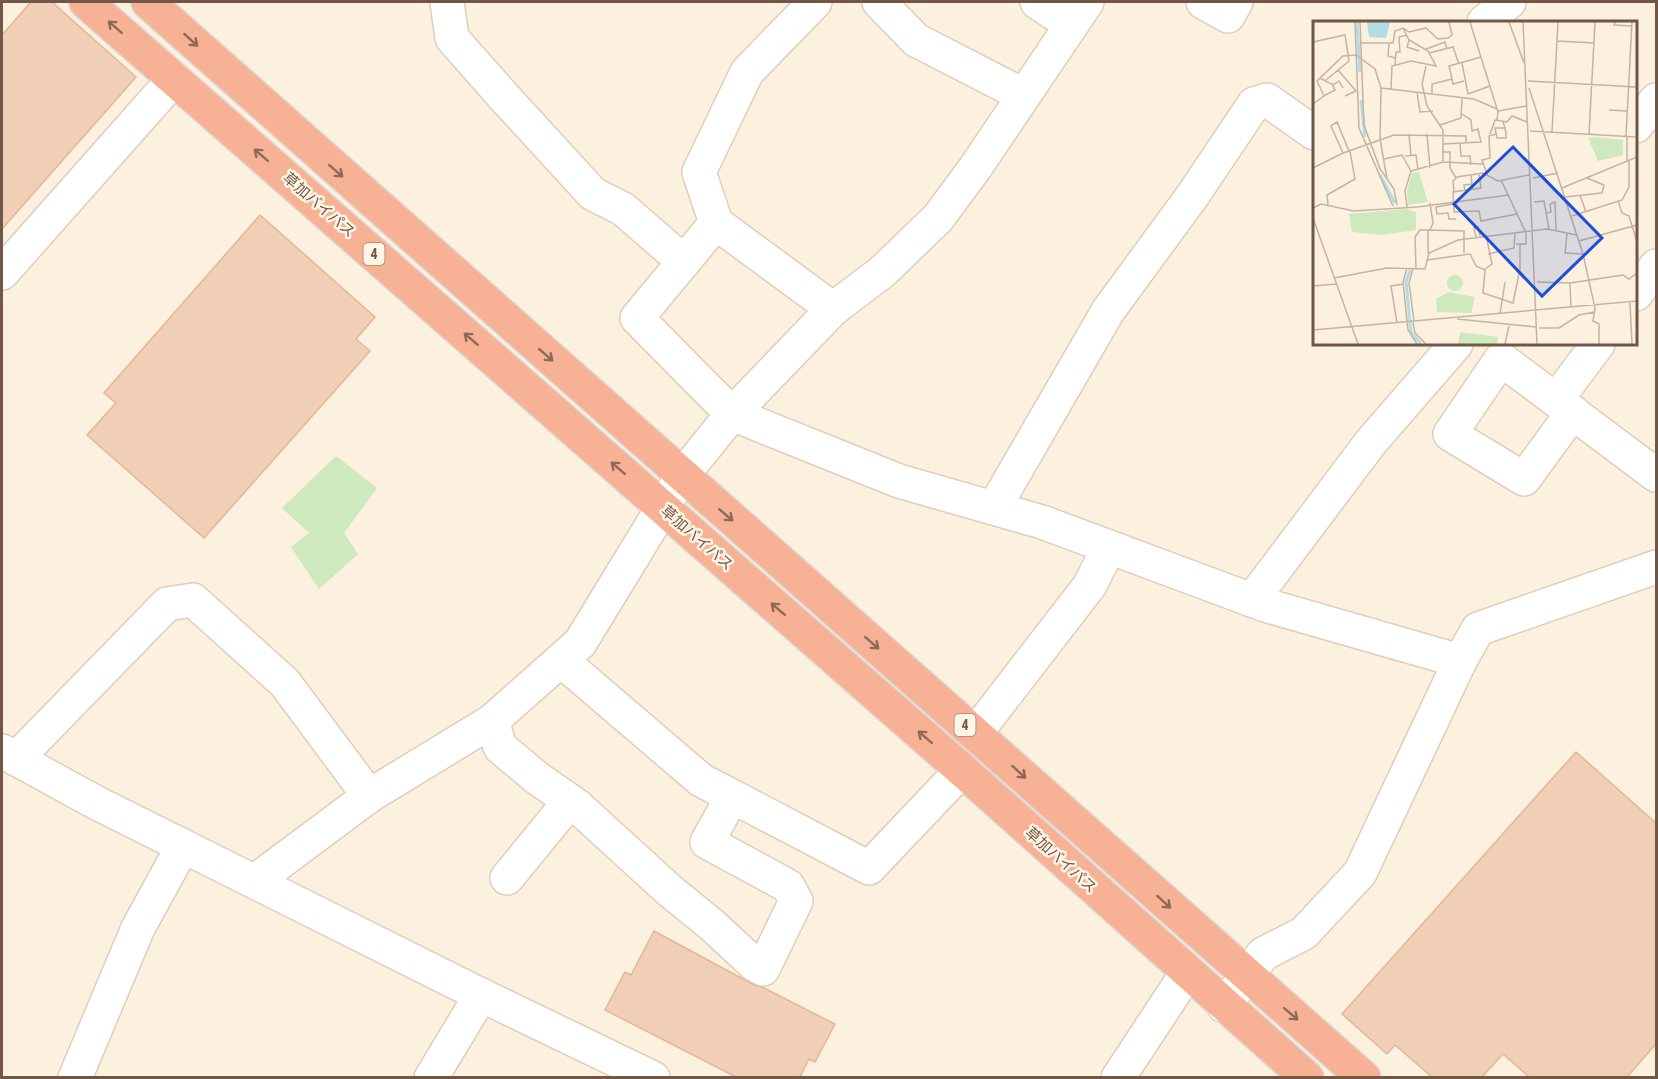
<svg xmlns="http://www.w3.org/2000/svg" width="1658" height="1079" font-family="'Roboto Condensed','Noto Sans JP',sans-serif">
	<rect width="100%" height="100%" fill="#fcf1de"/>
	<!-- green -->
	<path fill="#cee9bd" d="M 336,456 L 377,488 L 344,533 L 358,554 L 319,589 L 291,547 L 309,533 L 282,508 Z"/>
	<!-- building -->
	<g fill="#f1cfb6" stroke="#e4b696" stroke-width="1.5">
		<path d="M 31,2 L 52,2 L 136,77 L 2,229 L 2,35 Z"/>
		<path d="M 260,215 L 375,317 L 356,339 L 370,351 L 204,538 L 87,435 L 116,403 L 104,393 Z"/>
		<path d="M 1576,752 L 1656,823 L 1656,1044 L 1627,1077 L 1529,1077 L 1503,1054 L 1482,1077 L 1432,1077 L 1395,1045 L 1387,1054 L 1342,1014 Z"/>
		<path d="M 654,931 L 754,985 L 764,988 L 835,1024 L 815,1062 L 809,1059 L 800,1077 L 736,1077 L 605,1010 L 625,972 L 631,975 Z"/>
	</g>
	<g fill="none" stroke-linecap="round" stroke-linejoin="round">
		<!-- minor casing -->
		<g stroke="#e0cdbb" stroke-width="36">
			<g id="minor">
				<path d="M 447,2 L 452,38 L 504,97 L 593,194 L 623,209 L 684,262"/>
				<path d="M 815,2 L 747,72 L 699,172 L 716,223 L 833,309"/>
				<path d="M 879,2 L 916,40 L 1023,95"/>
				<path d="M 1037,2 L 1070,24"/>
				<path d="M 1203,2 L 1228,16 L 1236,2"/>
				<path d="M 1484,22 L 1509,2"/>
				<path d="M 1636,126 L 1656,100"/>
				<path d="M 716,223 L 637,318 L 732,414 L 899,481 L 1042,522 L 1265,605 L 1460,661"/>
				<path d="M 2,273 L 174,79"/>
				<path d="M 1636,294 L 1656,266"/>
				<path d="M 1556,400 L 1598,344"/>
				<path d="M 1573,412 L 1524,479 L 1450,434 L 1501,359 L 1656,475"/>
				<path d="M 994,508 L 1108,311 L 1193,195 L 1254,104 L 1267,100 L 1314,133"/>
				<path d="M 1252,600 L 1371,442 L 1456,344"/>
				<path d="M 562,661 L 701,780 L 869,868 L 962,770"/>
				<path d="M 492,721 L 500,747 L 537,778 L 576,805 L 669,890 L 712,925 L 754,964 L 763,969 L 796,901 L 788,886 L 707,842 L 732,797"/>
				<path d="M 975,734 L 1090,585 L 1109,547"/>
				<path d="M 2,751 L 95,802 L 481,995 L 653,1078"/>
				<path d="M 16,759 L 167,604 L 193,600 L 285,683 L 369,796"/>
				<path d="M 507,878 L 570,801"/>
				<path d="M 255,881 L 369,796 L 492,721 L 580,643 L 682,476 L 732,414 L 833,309 L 882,272 L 938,218 L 975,168 L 1087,2"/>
				<path d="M 1224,1006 L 1263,954 L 1304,933 L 1360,873 L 1460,661 L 1478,629 L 1656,567"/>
				<path d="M 75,1078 L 138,928 L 183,846"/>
				<path d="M 431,1078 L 481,995"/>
				<path d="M 1118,1078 L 1187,973"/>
			</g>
		</g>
		<!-- highway casing -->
		<g stroke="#ddd7d3" stroke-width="36">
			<g id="highway">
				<path d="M 86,2 L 962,770 L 1307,1078"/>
				<path d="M 148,2 L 1364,1078"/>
			</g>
		</g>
		<!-- minor -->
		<use href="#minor" stroke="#fff" stroke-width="33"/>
		<!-- highway -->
		<use href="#highway" stroke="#f7b194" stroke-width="33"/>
	</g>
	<!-- one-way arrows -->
	<defs><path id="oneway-shaft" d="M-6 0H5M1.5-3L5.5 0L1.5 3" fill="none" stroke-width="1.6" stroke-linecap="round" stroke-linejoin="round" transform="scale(1.5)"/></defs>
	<g stroke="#8d6956">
		<use href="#oneway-shaft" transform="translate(115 27) rotate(-139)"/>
		<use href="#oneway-shaft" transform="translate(191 40) rotate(42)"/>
		<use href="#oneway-shaft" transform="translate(261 155) rotate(-139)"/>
		<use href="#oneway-shaft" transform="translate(336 171) rotate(41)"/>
		<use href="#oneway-shaft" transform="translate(471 339) rotate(-139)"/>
		<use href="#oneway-shaft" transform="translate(546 355) rotate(41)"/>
		<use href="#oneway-shaft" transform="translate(618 468) rotate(-139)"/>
		<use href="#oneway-shaft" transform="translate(726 515) rotate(41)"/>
		<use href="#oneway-shaft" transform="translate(778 609) rotate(-139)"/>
		<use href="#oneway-shaft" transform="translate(872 643) rotate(41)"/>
		<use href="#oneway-shaft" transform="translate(925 737) rotate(-139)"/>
		<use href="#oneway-shaft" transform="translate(1019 772) rotate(42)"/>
		<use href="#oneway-shaft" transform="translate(1164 902) rotate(42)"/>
		<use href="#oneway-shaft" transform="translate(1291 1014) rotate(41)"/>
	</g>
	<g text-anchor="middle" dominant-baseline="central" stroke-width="5" stroke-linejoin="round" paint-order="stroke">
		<!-- shield labels -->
		<g fill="#fff5e4" stroke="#9c8676" stroke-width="1.5">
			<rect x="363.5" y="243" width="21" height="22" rx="4.5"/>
			<rect x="954.5" y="714" width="21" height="22" rx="4.5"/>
		</g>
		<g font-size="14" font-weight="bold" fill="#725747">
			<text x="374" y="254">4</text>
			<text x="965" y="725">4</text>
		</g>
		<!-- street labels -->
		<g font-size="15" fill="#725747" stroke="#fff5e4">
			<text transform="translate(319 205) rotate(41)">草加バイパス</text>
			<text transform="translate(697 538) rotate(41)">草加バイパス</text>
			<text transform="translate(1061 860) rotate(42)">草加バイパス</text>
		</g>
	</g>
	<!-- overview -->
	<g transform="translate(1313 21)">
		<rect width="324" height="324" fill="#fcf1de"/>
		<path d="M 282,116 L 310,119 L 310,134 L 285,140 L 275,117 ZM 106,151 L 115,181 L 95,184 L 94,170 L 99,152 ZM 94,188 L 103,191 L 103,209 L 70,214 L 39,211 L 36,193 ZM134 262a8 8 0 1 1 16 0a8 8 0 1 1-16 0ZM 136,271 L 162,276 L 158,292 L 124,291 L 123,278 ZM 147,311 L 185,316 L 184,323 L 145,323 Z" fill="#cee9bd"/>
		<path d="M 54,1 L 77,1 L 73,17 L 56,16 Z" fill="#b3dce5"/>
		<path fill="none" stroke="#b3dce5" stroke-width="3" d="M 44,1 L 47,51M 48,79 L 52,116M 67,154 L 82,182M 97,249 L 93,261 L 98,311 L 108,323"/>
		<path fill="none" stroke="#c5b3a2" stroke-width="1.5" d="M 42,1 L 46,107 L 80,185M 47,1 L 51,104 L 67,148 L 81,168 L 84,184M 157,1 L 185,91 L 184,99M 196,1 L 211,42M 210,1 L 224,323M 302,1 L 301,4 L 319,5M 96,19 L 94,26 L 106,30M 244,20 L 281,22M 0,21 L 32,14 L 36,40 L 13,59M 48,22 L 80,22 L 82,10 L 90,7 L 96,11 L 113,7 L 125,18 L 135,17 L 139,14 L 136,1M 76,23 L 75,35 L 82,37M 113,28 L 132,21 L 134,28M 116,32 L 140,26 L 146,43M 149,42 L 155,73 L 177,65M 82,44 L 83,31 L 87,31 L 86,16 L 94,14M 113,45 L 109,63 L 114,85 L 130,109 L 130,141 L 170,143M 25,49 L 43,70 L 32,75M 7,57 L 20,64 L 26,60 L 30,67M 139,58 L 136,45 L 168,36M 215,60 L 324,66M 68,67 L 161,78 L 184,88M 216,67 L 270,233 L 282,287 L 280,300 L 286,303 L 286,323M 78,68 L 79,45 L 98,40 L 123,45 L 115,30 L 96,19 L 90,7M 104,71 L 107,91 L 120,90M 119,73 L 119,63 L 139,58 L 140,63 L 151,60M 11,75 L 22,69 L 19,63M 0,83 L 11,75 L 4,60 L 30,35 L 43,34 L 62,48 L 68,67 L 67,118 L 74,158M 296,89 L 314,90M 185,90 L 213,85M 190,101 L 192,107 L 193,112 L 193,117 L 184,117 L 182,107 L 192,107M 127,104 L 148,97 L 149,77M 217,110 L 324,116M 239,111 L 245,1M 96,113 L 98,135M 114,113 L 117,147M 177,113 L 182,99 L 194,101 L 199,95 L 214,101M 276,113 L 282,1M 313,115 L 319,1M 130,123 L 168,121 L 165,108 L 159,110 L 158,99 L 149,93M 147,123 L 148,135 L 157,135 L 158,144M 129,131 L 137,131 L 137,147 L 143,157M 30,132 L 18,105 L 24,101 L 36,130M 92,135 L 103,134 L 105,149M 71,138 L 89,134 L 98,150M 314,140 L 314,115M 0,147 L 30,132 L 81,114 L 153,115 L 153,122M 166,153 L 168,167 L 140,171 L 141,191 L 166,190 L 168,200 L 204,193M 174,153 L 169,139 L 177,137 L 176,115 L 183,113M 220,157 L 245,152M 188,159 L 213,212 L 213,223 L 203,223M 249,167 L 324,136 L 324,123M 152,170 L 151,164 L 159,163 L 158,154M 141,171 L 140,160 L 144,156 L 170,152 L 185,160 L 216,154M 267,174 L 273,191M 252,176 L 289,172 L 291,164 L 274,157M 305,180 L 309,192 L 316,195 L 324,221M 221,181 L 231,180 L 236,208M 117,182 L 120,202 L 117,209M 140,183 L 123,186 L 124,193 L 135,192 L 136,198 L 143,198M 15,184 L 14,174 L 42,158 L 37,130M 94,186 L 92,170 L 98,150 L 130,141M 0,187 L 8,183 L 41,190 L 104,186 L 196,174M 234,192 L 238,191 L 237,183 L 242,181 L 243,209M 259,195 L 309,179 L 316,166 L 316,139M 0,197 L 45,323M 115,209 L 151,210 L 151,232M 254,212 L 252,232 L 270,233M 163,216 L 161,207 L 165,206 L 167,215M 266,220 L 324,204M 175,233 L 201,227 L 202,212M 114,239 L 157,233 L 163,245 L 172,249 L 170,272 L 200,282 L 207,248 L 207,223M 94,247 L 90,261 L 95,309 L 104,323M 100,247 L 96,262 L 101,300M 103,247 L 102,216 L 107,209 L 115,209 L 115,232M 171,249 L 179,243 L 173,214M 21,257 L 74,247 L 112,248 L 116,232 L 145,219 L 234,208 L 264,214M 224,261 L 257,262 L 258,287M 257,262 L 310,254 L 316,258 L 324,252M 0,265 L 23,263M 317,282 L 319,323M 187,293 L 192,261M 144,298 L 223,306M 100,301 L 102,312 L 113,323M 84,302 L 78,265 L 91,263M 226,307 L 246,307 L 266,294 L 282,291M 0,309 L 324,280M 192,323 L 196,305"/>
		<path fill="#1d4ed8" fill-opacity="0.15" stroke="#1d4ed8" stroke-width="3" d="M 200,126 L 289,217 L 229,275 L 141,183 Z"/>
		<rect width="324" height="324" fill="none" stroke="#725747" stroke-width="3"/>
	</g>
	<!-- border -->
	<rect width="1658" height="1079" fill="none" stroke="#725747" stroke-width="6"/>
</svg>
